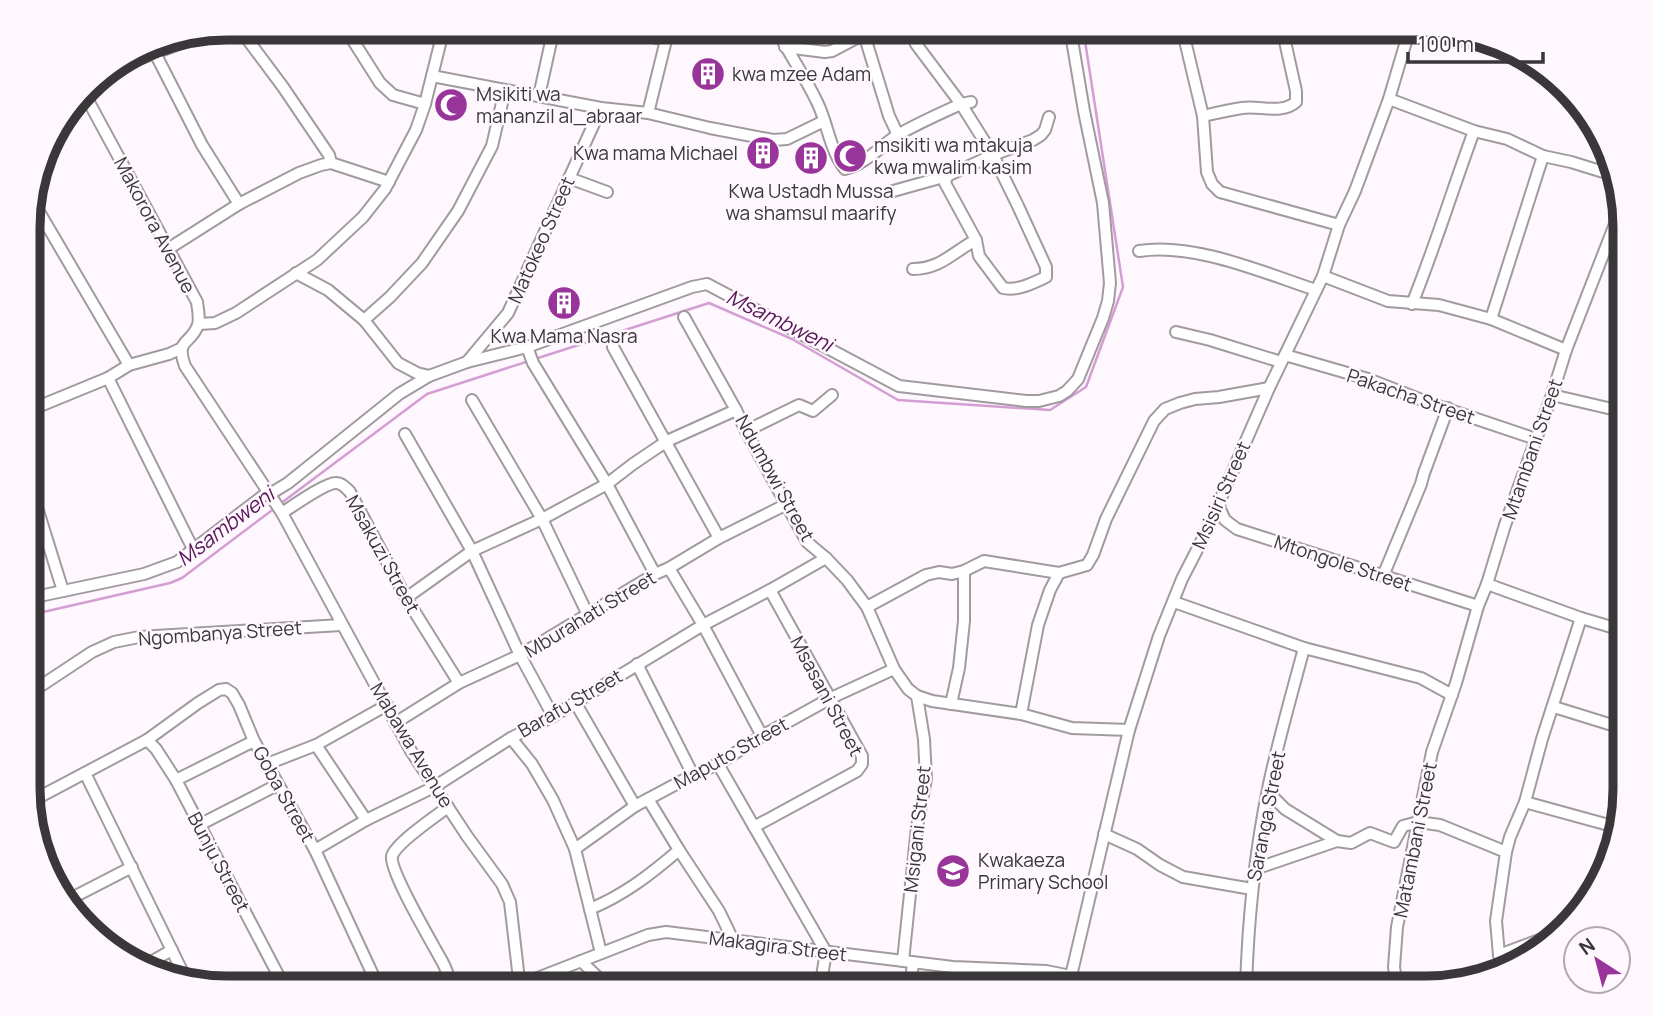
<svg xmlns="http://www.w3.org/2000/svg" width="1653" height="1016" font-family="Manrope,sans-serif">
	<rect width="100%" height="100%" fill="#fef7fd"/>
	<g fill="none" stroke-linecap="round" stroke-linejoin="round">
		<!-- stream -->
		<g stroke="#d49ed3" stroke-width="2.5">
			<path d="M 535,359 L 709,303 L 792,339 L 898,400 L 1050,410 L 1086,387 L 1123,287 L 1083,28"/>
			<path d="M 280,504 L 427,394 L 529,361"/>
			<path d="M 30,615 L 170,583 L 182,578 L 275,508"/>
		</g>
		<!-- minor casing -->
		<g stroke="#a19ba0" stroke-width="14">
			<g id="minor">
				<path d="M 239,28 L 283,87 L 329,155 L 331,163"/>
				<path d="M 345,28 L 380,83 L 393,95 L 425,104"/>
				<path d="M 608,28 L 666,40"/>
				<path d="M 776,28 C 789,54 806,78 818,104 C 828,125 830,151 845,169 C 864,165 881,146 896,136 C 916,124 939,114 961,104 L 971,102"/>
				<path d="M 909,28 L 916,44 L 961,104 L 993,155 L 1018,206 L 1046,267 L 1046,277 C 1033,283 1018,291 1003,288 L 979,256 L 976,240 L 945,183 L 947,176"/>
				<path d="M 1182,28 L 1203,116 L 1207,172 L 1212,184 L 1220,192 L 1339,225"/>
				<path d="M 864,34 L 889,116 L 898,135"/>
				<path d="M 785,47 L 825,52 L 832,51 L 864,34 L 881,28"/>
				<path d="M 155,53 L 202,145 L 239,204"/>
				<path d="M 106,71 L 182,43 L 197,34"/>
				<path d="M 432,76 L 601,108 L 648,113 L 710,128 L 773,140 L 787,139 L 824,121"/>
				<path d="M 84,93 L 197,302 C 198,310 200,318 198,325 C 190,346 175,338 185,366 L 282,513 L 411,751 L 467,836 L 502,884 L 510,902 L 520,988"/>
				<path d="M 539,96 L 554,28"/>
				<path d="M 1389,99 L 1474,131 L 1507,139 L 1543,156 L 1571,162 L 1613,175"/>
				<path d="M 648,113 L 669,28"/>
				<path d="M 1203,116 C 1216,113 1229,110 1242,108 C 1259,105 1281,115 1296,102 L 1296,91 L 1282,28"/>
				<path d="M 569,178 L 607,192"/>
				<path d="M 886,193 L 947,176 L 993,155 L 1033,140 L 1041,135 L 1045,130 L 1049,117"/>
				<path d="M 31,198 L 129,365"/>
				<path d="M 168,249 L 239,204 L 299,173 L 321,165 L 331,163 L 389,182"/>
				<path d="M 1139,251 C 1194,242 1264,273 1316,290"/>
				<path d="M 913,269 C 941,269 954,251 976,240"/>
				<path d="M 296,273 L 328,290 L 364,320 L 398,363 L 417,373 L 429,376"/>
				<path d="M 1323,276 L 1388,301 L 1439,305 L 1491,319 L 1566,350"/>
				<path d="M 1412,304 C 1435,247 1453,188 1474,131"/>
				<path d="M 684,317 L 736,410 L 746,431 L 807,542 L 826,558 L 847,580 L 867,607 L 894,669 L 908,689 L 917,696 L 932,701 L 1021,714 L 1072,728 L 1129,730"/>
				<path d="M 1491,319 L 1543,156"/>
				<path d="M 364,320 L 390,297 L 422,263 L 458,211 L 492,146 L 505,90"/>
				<path d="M 199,324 L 215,323 L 236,313 L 317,260 L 363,217 L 385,189 L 416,130 L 425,104 L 444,28"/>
				<path d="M 1176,332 L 1210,340 L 1281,362"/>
				<path d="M 527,347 L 533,363 L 607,484 L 655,574"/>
				<path d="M 613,347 L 719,538"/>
				<path d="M 1285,355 L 1368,379 L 1432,404 L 1536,439"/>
				<path d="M 467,362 L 508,313 L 601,108"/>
				<path d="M 108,378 L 193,549"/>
				<path d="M 1552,395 L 1625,412"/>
				<path d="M 472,400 L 542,519 L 588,615"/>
				<path d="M 30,410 L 108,378 L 129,365 L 169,354 L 182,348"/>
				<path d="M 746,431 L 799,405 L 813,411 L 832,395"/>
				<path d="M 405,434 L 472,551 L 520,655 L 553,716"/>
				<path d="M 30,485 L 63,591"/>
				<path d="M 270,494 L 288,483 L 399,394 L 429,376 L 467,362 L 527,347 L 692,287 L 707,284 L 899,386 L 1026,401 L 1039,401 L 1059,396 L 1067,391 L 1078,379 L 1103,318 L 1108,301 L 1110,283 L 1103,203 L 1084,111 L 1070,28"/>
				<path d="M 1219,507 L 1225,520 L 1237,529 L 1478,606"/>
				<path d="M 282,513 C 293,506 325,483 336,483 C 342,483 346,488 350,492 L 406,598 L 459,683"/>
				<path d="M 669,568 L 703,625 L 762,736"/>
				<path d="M 1383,576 L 1421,484 L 1424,473 L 1448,408"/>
				<path d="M 1487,584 L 1581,618 L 1625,631"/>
				<path d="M 30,598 L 144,574 L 177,562 L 268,492"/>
				<path d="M 406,598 L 472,551 L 542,519 L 607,484 L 633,464 L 667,441 L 736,410"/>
				<path d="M 1174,602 L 1304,648 L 1421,678 L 1452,695"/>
				<path d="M 867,607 L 926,575 L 939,572 L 952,574 L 964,571 L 984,561 L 1059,573 L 1087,565 L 1093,555 L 1106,519 L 1154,421 L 1165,409 L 1180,403 L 1195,399 L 1219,397 L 1269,388"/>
				<path d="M 637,664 L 693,775"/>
				<path d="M 30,693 L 92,652 L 114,642 L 139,637 L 341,625"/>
				<path d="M 575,702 L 635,806"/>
				<path d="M 951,704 L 959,668 L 964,621 L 964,571"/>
				<path d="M 1554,707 L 1625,729"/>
				<path d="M 1021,714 L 1038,625 L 1050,590 L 1059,573"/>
				<path d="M 395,723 L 459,683 L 520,655 L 655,574 L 669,568 L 719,538 L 785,505"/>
				<path d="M 511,738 L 532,764 L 553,800 L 575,849 L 601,953"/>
				<path d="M 147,740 L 156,749 L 176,780 L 285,988"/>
				<path d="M 316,745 L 366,820"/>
				<path d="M 267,764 L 316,745 L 387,705"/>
				<path d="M 718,764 L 826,952 L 820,988"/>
				<path d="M 85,773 L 184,975"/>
				<path d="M 176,780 L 254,741"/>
				<path d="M 1270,787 L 1274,798 L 1285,809 L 1337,841"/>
				<path d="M 648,799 L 679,850 L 719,911 L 733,940"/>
				<path d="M 30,802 L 147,740 L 198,703 L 219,690 L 226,689 L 232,693 L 239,705 L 254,741 L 315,850 L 379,988"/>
				<path d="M 1525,802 L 1616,827"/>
				<path d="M 448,807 C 436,816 396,843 392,856 C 389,871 434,946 443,963 C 447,971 450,980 453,988"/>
				<path d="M 199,825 L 277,785"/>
				<path d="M 754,827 L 857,771 L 862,764 L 862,756 L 770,590"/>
				<path d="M 1104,834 L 1137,849 L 1160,865 L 1183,877 L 1252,889"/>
				<path d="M 575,849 L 635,806 L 693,775 L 718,764 L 762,736 L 831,698 L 894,669"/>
				<path d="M 315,850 L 366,820 L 434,787 L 511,738 L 553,716 L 703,625 L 770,590 L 826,558"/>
				<path d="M 1506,852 L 1510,837 L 1525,802 L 1542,739 L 1581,618"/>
				<path d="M 1255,869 L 1337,841 L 1351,843 L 1370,833 L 1394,842 L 1403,826 L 1418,822 L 1440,825 L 1506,852 L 1496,921 L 1499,955 L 1507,963 L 1508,966"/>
				<path d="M 66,901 L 132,867"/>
				<path d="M 590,909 C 624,895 651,874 679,850"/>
				<path d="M 1499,955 L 1555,934"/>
				<path d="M 581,961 L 609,988"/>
				<path d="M 903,961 L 917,827 L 926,779 L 924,739 L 917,696"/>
				<path d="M 147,964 L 172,950"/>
				<path d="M 1071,976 L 1129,730 L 1159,636 L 1182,579 L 1219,507 L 1221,498 L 1269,388 L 1323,276 L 1339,225 L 1355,191 L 1389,99 L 1410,28"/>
				<path d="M 512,988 L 648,935 L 666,932 L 953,967 L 1046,971 L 1071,976 L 1081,988"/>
				<path d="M 910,988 L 913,963"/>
				<path d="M 1246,988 C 1248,920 1255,851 1269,784 C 1279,738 1292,693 1304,648"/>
				<path d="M 1397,988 L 1394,967 L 1397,927 L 1432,752 L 1456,683 L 1478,606 L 1487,584 L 1505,525 L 1552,395 L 1566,350 L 1622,206"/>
			</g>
		</g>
		<!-- minor -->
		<use href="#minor" stroke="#fff" stroke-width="10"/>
	</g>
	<!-- icons -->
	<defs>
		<g id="building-disc" transform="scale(1.75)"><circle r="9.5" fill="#99359a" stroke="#fef7fd"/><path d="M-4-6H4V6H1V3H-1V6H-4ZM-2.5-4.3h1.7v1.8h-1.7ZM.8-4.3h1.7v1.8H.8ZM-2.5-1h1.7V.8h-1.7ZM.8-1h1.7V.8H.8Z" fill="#fff"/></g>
		<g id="mosque-disc" transform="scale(1.75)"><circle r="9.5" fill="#99359a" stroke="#fef7fd"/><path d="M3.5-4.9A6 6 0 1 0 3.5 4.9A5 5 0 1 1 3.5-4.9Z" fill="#fff"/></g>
		<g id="school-disc" transform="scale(1.75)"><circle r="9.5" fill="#99359a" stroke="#fef7fd"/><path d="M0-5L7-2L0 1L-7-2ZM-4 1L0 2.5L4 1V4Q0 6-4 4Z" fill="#fff"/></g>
	</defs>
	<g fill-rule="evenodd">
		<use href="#building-disc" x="708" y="74"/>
		<use href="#mosque-disc" x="451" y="105"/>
		<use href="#building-disc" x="763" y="153"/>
		<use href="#mosque-disc" x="850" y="156"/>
		<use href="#building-disc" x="811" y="158"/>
		<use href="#building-disc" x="564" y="303"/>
		<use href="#school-disc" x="953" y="871"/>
	</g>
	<g text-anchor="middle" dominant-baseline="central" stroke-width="5" stroke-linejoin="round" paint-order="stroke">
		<!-- poi labels -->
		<g font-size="19" fill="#393739" stroke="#fef7fd" text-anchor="start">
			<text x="732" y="74">kwa mzee Adam</text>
			<text x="476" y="94">Msikiti wa<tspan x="476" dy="22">mananzil al_abraar</tspan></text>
			<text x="874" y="145">msikiti wa mtakuja<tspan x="874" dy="22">kwa mwalim kasim</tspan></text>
			<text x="738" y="153" text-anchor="end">Kwa mama Michael</text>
			<text x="811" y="191" text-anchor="middle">Kwa Ustadh Mussa<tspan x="811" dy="22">wa shamsul maarify</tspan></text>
			<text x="564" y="336" text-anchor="middle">Kwa Mama Nasra</text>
			<text x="978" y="860">Kwakaeza<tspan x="978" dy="22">Primary School</tspan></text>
		</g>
		<!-- street labels -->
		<g font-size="19" fill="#393739" stroke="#fef7fd">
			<text transform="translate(155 225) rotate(62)">Makorora Avenue</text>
			<text transform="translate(541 240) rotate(-66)">Matokeo Street</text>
			<text transform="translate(1411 396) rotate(19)">Pakacha Street</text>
			<text transform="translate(1532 449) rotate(-71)">Mtambani Street</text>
			<text transform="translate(775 478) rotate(61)">Ndumbwi Street</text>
			<text transform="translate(1221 495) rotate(-66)">Msisiri Street</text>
			<text transform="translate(383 554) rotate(61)">Msakuzi Street</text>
			<text transform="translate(1343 563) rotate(18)">Mtongole Street</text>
			<text transform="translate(590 614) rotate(-31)">Mburahati Street</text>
			<text transform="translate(220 633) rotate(-4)">Ngombanya Street</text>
			<text transform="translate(827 696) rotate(62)">Msasani Street</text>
			<text transform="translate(570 703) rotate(-30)">Barafu Street</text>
			<text transform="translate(412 745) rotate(59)">Mabawa Avenue</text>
			<text transform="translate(731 753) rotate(-29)">Maputo Street</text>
			<text transform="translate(284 794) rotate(61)">Goba Street</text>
			<text transform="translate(1266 816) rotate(-79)">Saranga Street</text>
			<text transform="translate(917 829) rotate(-84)">Msigani Street</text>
			<text transform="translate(1415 840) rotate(-79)">Matambani Street</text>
			<text transform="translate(219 862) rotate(62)">Bunju Street</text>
			<text transform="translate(778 946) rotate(7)">Makagira Street</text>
		</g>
		<!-- water labels -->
		<g font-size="21" font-style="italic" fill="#571757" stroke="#fef7fd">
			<text transform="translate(780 320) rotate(26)">Msambweni</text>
			<text transform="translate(225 526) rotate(-37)">Msambweni</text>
		</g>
	</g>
	<!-- crop -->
	<path d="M0 0H1653V1016H0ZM227 40H1426A187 187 0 0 1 1613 227V789A187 187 0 0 1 1426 976H227A187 187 0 0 1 40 789V227A187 187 0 0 1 227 40Z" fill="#fef7fd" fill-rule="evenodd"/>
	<path fill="none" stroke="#393739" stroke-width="9" d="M227 40H1426A187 187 0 0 1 1613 227V789A187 187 0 0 1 1426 976H227A187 187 0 0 1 40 789V227A187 187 0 0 1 227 40Z"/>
	<!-- north arrow -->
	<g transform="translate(1597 960) rotate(324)"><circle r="33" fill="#fef7fd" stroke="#afaaaf" stroke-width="2"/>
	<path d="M0-5L12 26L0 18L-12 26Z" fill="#99359a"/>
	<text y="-10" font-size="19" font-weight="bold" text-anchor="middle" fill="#393739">N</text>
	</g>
	<!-- scale -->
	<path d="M1408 52v10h135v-10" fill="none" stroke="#393739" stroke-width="3.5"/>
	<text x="1418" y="52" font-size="21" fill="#393739" stroke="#fef7fd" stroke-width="5" paint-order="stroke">100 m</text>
</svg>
